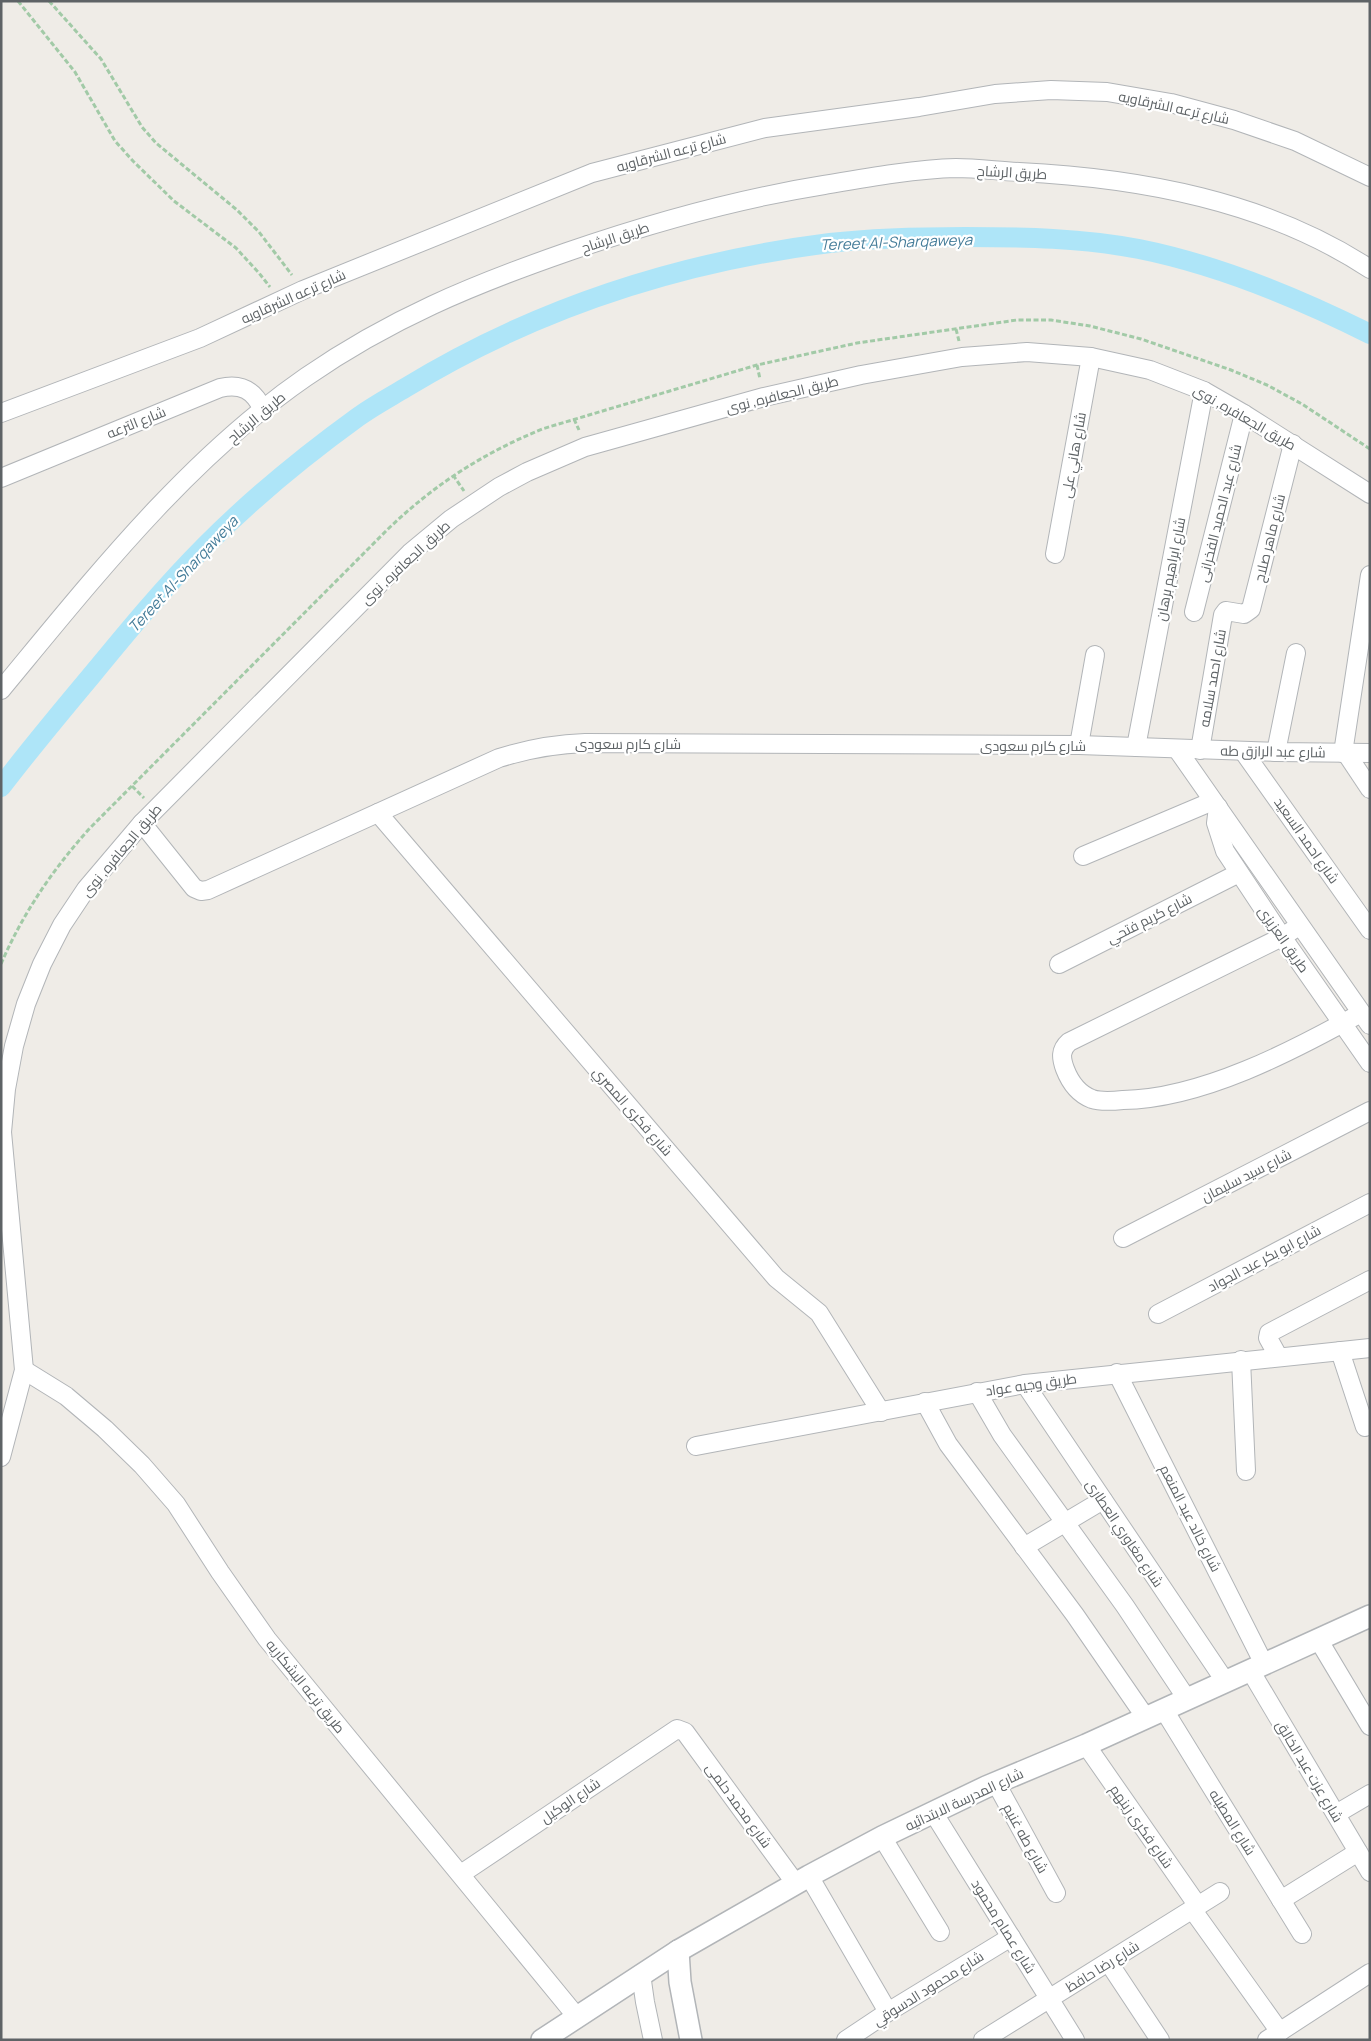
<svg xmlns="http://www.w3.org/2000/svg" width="1371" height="2041" font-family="Manrope,Cairo,sans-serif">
	<rect width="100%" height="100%" fill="#efece7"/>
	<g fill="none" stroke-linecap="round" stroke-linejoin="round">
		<!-- canal -->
		<path stroke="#aee5f8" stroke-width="20" d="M 1,787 C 30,749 60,713 91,676 C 128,631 165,586 206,545 C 253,498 304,456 358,417 C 373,406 390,397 405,388 C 536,308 679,262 830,243 C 875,238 921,237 965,237 C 1024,237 1082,238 1139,249 C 1219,265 1298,298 1370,334"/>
		<!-- minor casing -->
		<g stroke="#b2b5b8" stroke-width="20">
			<g id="minor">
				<path d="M 1,413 L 200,338 L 303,290 L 592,173 L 765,128 L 919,107 L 995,94 L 1051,90 L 1107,92 L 1171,103 L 1234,120 L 1295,141 L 1370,177"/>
				<path d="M 1,478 L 220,388 C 241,383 254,390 263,410"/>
				<path d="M 1055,554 L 1091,357"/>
				<path d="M 1194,612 L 1244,414"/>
				<path d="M 1,690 C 93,579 187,459 306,377 C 390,319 472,285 567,252 C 651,223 736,199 824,185 C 865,178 915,169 956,168 C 977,168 998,171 1019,172 C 1140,178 1267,201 1370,269"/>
				<path d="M 1079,745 L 1095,655"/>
				<path d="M 1136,747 L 1204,391"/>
				<path d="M 1177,749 L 1370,1025"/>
				<path d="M 1200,750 L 1223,615 L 1226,611 L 1244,614 L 1251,609 L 1293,444"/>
				<path d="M 1243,751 L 1370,930"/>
				<path d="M 1276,752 L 1296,653"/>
				<path d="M 1343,753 L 1370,575"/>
				<path d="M 1346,753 L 1370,789"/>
				<path d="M 1218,807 L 1216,823 L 1225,851 L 1282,937 L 1370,1063"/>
				<path d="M 378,813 L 776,1278 L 819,1313 L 881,1412"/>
				<path d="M 142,823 L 194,888 L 201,891 L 208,890 L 499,758 C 528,749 555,744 585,743 L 1079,745 L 1276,752 L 1370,753"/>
				<path d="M 1083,856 L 1213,801"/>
				<path d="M 1299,926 L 1282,937 L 1069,1042 C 1060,1050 1061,1058 1065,1069 C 1070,1082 1079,1094 1092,1099 C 1101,1102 1113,1101 1123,1100 C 1201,1099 1293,1051 1361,1013"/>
				<path d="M 1059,964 L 1239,873"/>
				<path d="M 1123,1238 L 1370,1111"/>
				<path d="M 1158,1314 L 1370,1203"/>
				<path d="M 1340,1351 L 1365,1427"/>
				<path d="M 1278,1356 L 1268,1338 L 1269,1333 L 1370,1280"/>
				<path d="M 1241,1360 L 1246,1471"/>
				<path d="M 24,1370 L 66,1396 L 105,1429 L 142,1465 L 176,1504 L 220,1572 L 267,1639 L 577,2017"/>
				<path d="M 1117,1373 L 1264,1664"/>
				<path d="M 1025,1384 L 1225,1681"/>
				<path d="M 977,1392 L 1002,1435 L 1125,1606 L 1187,1699"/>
				<path d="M 925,1402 L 948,1444 L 1075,1615 L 1146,1718"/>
				<path d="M 696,1446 L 1025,1384 L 1370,1348"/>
				<path d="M 1,1457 L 24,1370 L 2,1132 L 6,1089 L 14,1046 L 26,1004 L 42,964 L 62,925 L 86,889 L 142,823 L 410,553 L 451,519 L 499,487 L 527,472 L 585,447 L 764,397 L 861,375 L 962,357 L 1027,352 L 1091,357 L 1150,370 L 1204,391 L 1244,414 L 1370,494"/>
				<path d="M 1024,1547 L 1103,1500"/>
				<path d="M 1318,1639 L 1370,1726"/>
				<path d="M 1250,1670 L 1370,1872"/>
				<path d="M 1164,1710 L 1302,1934"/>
				<path d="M 1086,1745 L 1198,1906"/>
				<path d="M 996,1783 L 1056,1893"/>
				<path d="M 933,1812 L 1075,2040"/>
				<path d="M 1336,1814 L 1370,1794"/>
				<path d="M 882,1837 L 940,1932"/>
				<path d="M 461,1874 L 677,1729 L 685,1732 L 796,1884"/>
				<path d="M 809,1876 L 888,2012"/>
				<path d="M 1281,1900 L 1358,1852"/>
				<path d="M 1192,1909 L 1280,2032"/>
				<path d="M 1109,1963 L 1160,2040"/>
				<path d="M 641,1974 L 645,2002 L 653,2040"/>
				<path d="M 846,2040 L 888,2012 L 1011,1937"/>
				<path d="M 983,2040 L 1220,1892"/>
				<path d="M 1267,2040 L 1370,1973"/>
			</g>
		</g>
		<!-- tertiary casing -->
		<g stroke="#b2b5b8" stroke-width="24">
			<g id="tertiary">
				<path d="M 678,1951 L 680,1982 L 691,2040"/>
				<path d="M 542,2040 L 678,1951 L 809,1876 L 882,1837 L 986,1787 L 1086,1745 L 1370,1616"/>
			</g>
		</g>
		<!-- path -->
		<g stroke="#a2caa7" stroke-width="3" stroke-dasharray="5 2.5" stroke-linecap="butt">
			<path d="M 18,1 L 75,72 L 115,141 L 133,161 L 174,201 L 236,248 L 259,273 L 270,287"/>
			<path d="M 49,1 L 101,59 L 142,127 L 156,143 L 237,210 L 259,232 L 292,275"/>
			<path d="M 956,329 L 959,341"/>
			<path d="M 757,365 L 760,379"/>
			<path d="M 574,419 L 579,430"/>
			<path d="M 453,475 L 464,491"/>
			<path d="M 132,786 L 144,798"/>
			<path d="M 1,964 C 23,913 53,869 90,828 L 388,529 C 435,484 482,454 542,429 L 757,365 L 857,343 L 1017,320 L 1051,320 L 1090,326 L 1141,339 L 1231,370 L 1267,385 L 1302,404 L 1370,449"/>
		</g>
		<!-- minor -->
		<use href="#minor" stroke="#fff" stroke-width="18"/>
		<!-- tertiary -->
		<use href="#tertiary" stroke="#fff" stroke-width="21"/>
	</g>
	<g text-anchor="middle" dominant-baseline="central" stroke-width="4.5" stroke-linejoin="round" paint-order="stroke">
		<!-- street labels -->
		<g font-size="14" fill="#5e6366" stroke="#fff">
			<text transform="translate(1174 107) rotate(12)">شارع ترعه الشرقاويه</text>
			<text transform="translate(671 152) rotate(-15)">شارع ترعه الشرقاويه</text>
			<text transform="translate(1012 172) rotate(3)">طريق الرشاح</text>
			<text transform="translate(615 237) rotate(-18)">طريق الرشاح</text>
			<text transform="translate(293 296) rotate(-24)">شارع ترعه الشرقاويه</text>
			<text transform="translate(782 394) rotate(-14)">طريق الجعافره, نوى</text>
			<text transform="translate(256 417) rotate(-40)">طريق الرشاح</text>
			<text transform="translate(1245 417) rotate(30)">طريق الجعافره, نوى</text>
			<text transform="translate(136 422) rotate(-22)">شارع الترعه</text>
			<text transform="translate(1073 455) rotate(-80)">شارع هاني على</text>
			<text transform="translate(1219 513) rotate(-76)">شارع عبد الحميد الفخرانى</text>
			<text transform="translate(1269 538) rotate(-76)">شارع ماهر صلاح</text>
			<text transform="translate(405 562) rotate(-43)">طريق الجعافره, نوى</text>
			<text transform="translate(1170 569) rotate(-79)">شارع ابراهيم برهان</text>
			<text transform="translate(1212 678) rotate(-80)">شارع احمد سلامه</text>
			<text x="628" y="743">شارع كارم سعودى</text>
			<text x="1033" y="745">شارع كارم سعودى</text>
			<text transform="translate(1273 751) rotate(1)">شارع عبد الرازق طه</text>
			<text transform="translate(1307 840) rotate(55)">شارع احمد السعيد</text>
			<text transform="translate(121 850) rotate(-50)">طريق الجعافره, نوى</text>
			<text transform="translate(1149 918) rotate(-27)">شارع كريم فتحي</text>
			<text transform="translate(1284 939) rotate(55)">طريق العزيزى</text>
			<text transform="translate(633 1111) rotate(49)">شارع فكرى المصري</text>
			<text transform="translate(1246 1175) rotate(-27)">شارع سيد سليمان</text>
			<text transform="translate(1264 1258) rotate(-28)">شارع ابو بكر عبد الجواد</text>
			<text transform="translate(1031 1384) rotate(-8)">طريق وجيه عواد</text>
			<text transform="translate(1191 1518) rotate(63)">شارع خالد عبد المنعم</text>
			<text transform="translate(1125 1533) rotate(56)">شارع مغاوري العطارى</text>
			<text transform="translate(306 1686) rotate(51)">طريق ترعه البشكاريه</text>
			<text transform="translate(1310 1771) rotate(59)">شارع عزت عبد الخالق</text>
			<text transform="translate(964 1799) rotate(-25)">شارع المدرسة الابتدائيه</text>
			<text transform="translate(570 1800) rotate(-34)">شارع الوكيل</text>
			<text transform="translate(739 1805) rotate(54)">شارع محمد حلمى</text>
			<text transform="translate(1233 1822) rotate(58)">شارع المطيله</text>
			<text transform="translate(1142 1826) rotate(55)">شارع فكرى زينهم</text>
			<text transform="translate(1026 1838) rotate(61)">شارع طه غنيم</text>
			<text transform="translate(1004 1926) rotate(58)">شارع عصام محمود</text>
			<text transform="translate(1102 1966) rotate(-32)">شارع رضا حافظ</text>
			<text transform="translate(928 1988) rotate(-32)">شارع محمود الدسوقي</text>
		</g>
		<!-- water labels -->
		<g font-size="15" font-style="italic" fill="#447c99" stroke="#fff">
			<text transform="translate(896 242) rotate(-2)">Tereet Al-Sharqaweya</text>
			<text transform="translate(183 574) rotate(-47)">Tereet Al-Sharqaweya</text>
		</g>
	</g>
	<!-- border -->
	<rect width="1371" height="2041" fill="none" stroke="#5e6366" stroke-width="5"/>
</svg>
